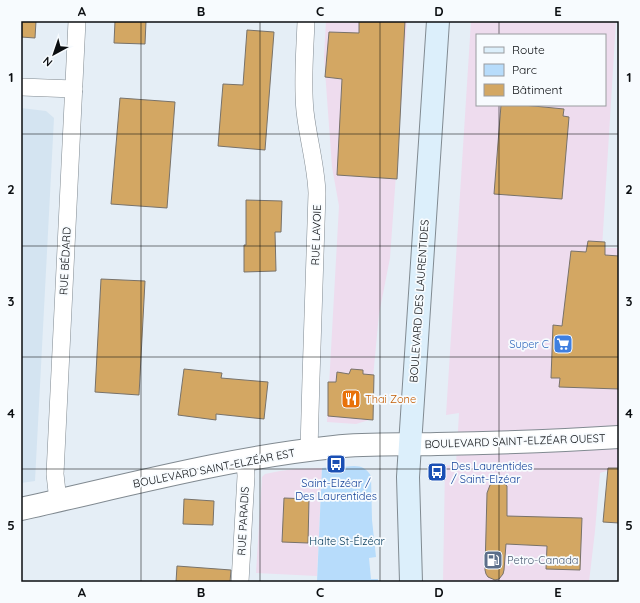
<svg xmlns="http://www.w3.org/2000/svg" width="640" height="603" font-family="Quicksand,sans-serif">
	<rect width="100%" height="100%" fill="#e5eef6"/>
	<!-- commercial -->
	<g fill="#eedcee" fill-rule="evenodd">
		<path d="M 326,21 L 407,21 L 390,258 L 379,314 L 369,420 L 356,424 L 327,422 L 339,206 L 332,167 L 324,57 Z"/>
		<path d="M 471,21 L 616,21 L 602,248 L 619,248 L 619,467 L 600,473 L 595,531 L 589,582 L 443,582 L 445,466 L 456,464 L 459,413 L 446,415 ZM 477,35 L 605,35 L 605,105 L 477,105 Z"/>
		<path d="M 322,468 L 317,576 L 256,573 L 262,477 L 265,474 L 280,471 L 295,469 Z"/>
	</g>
	<!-- built -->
	<path fill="#d4e4f1" d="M 21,108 L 46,111 L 54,118 L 35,481 L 21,483 Z"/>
	<!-- green -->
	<path fill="#b7dcfb" d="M 354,466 C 362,466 367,469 371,476 L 372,520 L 376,557 L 369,558 L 371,579 L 378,579 L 378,582 L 317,582 L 322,468 L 330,467 L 330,473 L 340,473 L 340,467 Z"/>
	<!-- building -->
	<g fill="#d3a763" stroke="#78726a">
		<path d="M 21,21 L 36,21 L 35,38 L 21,37 Z"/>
		<path d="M 115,21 L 146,21 L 145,44 L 114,43 Z"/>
		<path d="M 359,21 L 405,21 L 397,179 L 337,175 L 342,79 L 325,77 L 329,32 L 359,33 Z"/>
		<path d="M 247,30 L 274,32 L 265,150 L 218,146 L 223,84 L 243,85 Z"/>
		<path d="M 120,98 L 175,102 L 167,208 L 111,204 Z"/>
		<path d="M 501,105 L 523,105 L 564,109 L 563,116 L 569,117 L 562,199 L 494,194 Z"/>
		<path d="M 246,200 L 282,201 L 281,232 L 275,232 L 276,271 L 244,272 L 244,245 L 246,245 Z"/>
		<path d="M 588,241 L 605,242 L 605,255 L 619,256 L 619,389 L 559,387 L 560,378 L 551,378 L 553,325 L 562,326 L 571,251 L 586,252 Z"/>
		<path d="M 101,279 L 145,281 L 139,395 L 95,392 Z"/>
		<path d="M 184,369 L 222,373 L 221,378 L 268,382 L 264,419 L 216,414 L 216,420 L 178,415 Z"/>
		<path d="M 351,369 L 363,370 L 363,374 L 374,375 L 373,420 L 328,416 L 328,382 L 336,382 L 337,372 L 349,374 Z"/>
		<path d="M 608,468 L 619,468 L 619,523 L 603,522 Z"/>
		<path d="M 496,481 L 501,481 L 507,486 L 507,516 L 582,518 L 580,570 L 546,569 L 547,546 L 506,544 L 504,570 L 503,574 L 499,579 L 495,580 L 488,577 L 486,574 L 485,570 L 487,493 L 490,485 Z"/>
		<path d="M 284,498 L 309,499 L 308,543 L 282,542 Z"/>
		<path d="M 184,499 L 214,501 L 213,525 L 183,524 Z"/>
		<path d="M 177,566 L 231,570 L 230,582 L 176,582 Z"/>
	</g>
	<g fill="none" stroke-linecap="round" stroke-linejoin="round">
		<!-- minor casing -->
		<g stroke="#818a91" stroke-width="18">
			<g id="minor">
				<path d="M 306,21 C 305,51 302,81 305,111 C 308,139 316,165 317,193 L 311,378 L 309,450"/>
				<path d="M 21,87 L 74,89"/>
				<path d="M 58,501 L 55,474 L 77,21"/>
				<path d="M 240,582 L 246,476 L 245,460"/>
			</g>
		</g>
		<!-- tertiary casing -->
		<g stroke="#818a91" stroke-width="24">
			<path id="tertiary" d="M 21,509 C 125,486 228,458 334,447 C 368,443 402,445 437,444 C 498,443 558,441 619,437"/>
		</g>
		<!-- secondary casing -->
		<g stroke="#818a91" stroke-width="24">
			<path id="secondary" d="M 411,582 L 408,477 L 410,445 L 438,21"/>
		</g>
		<!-- minor -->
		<use href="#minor" stroke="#fff" stroke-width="17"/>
		<!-- tertiary -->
		<use href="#tertiary" stroke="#fff" stroke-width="22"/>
		<!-- secondary -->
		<use href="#secondary" stroke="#dceffb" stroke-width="22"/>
	</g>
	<!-- grid -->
	<path fill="none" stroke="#0b0e11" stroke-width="1" stroke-opacity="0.55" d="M 141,21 L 141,582M 260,21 L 260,582M 380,21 L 380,582M 499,21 L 499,35M 499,105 L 499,582M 21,134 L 619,134M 21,246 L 619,246M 21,357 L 619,357M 21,469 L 619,469"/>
	<!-- icons -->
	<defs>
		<g id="supermarket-square" transform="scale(1)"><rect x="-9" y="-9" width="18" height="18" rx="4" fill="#3f7fe0" stroke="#f7fbfe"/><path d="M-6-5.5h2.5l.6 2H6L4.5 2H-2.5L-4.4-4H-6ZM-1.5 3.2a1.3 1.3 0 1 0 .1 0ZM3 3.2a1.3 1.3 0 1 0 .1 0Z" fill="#fff"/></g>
		<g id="restaurant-square" transform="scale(1)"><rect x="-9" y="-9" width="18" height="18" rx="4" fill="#e8710a" stroke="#f7fbfe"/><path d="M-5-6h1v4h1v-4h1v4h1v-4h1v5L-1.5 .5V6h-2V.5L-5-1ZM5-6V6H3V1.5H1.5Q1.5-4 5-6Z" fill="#fff"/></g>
		<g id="bus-square" transform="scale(1)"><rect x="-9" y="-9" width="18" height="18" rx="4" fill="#1a4fb4" stroke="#f7fbfe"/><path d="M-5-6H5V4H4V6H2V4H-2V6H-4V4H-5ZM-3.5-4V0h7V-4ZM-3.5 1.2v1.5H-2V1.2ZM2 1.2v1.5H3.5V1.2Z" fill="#fff"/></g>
		<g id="fuel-square" transform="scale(1)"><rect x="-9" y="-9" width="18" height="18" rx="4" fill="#5c6f8a" stroke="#f7fbfe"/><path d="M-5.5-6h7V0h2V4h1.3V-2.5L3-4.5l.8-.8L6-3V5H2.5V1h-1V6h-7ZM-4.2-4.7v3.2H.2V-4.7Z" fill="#fff"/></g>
	</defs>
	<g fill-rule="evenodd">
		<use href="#supermarket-square" x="563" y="344"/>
		<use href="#restaurant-square" x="351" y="399"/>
		<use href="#bus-square" x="336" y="464"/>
		<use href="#bus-square" x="437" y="472"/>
		<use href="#fuel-square" x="493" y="560"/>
	</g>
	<g text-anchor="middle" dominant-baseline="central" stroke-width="3.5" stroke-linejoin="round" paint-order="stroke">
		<!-- street labels -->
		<g font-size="11" fill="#0b0e11" stroke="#f7fbfe">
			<text transform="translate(316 235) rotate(-88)">RUE LAVOIE</text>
			<text transform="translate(65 261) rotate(-87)">RUE BÉDARD</text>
			<text transform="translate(419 301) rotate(-86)">BOULEVARD DES LAURENTIDES</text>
			<text transform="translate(515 441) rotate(-2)">BOULEVARD SAINT-ELZÉAR OUEST</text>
			<text transform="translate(214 468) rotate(-11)">BOULEVARD SAINT-ELZÉAR EST</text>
			<text transform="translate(243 521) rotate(-87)">RUE PARADIS</text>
		</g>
		<!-- shop labels -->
		<g font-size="11" fill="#366cbe" stroke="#f7fbfe" text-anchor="end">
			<text x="549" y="344">Super C</text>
		</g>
		<!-- food labels -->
		<g font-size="11" fill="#c56008" stroke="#f7fbfe" text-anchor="start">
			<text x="365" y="399">Thai Zone</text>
		</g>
		<!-- transit labels -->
		<g font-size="11" fill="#164399" stroke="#f7fbfe" text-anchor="start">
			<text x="451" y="466">Des Laurentides<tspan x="451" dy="13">/ Saint-Elzéar</tspan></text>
			<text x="336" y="483" text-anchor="middle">Saint-Elzéar /<tspan x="336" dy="13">Des Laurentides</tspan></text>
		</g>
		<!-- park labels -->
		<g font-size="11" fill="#053a5b" stroke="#f7fbfe">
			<text x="347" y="541">Halte St-Élzéar</text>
		</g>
		<!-- service labels -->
		<g font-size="11" fill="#4e5e75" stroke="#f7fbfe" text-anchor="start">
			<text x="507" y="560">Petro-Canada</text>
		</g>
	</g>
	<!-- border -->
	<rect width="640" height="603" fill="none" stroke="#f7fbfe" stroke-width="44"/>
	<!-- legend -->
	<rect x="476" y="34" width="130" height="72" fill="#f7fbfe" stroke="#999c9f"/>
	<rect x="484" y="47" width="20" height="6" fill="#dceffb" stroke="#999c9f"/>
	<text x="512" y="54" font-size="12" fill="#0b0e11">Route</text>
	<rect x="484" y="64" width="20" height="12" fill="#b7dcfb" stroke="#999c9f"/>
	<text x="512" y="74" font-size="12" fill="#0b0e11">Parc</text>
	<rect x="484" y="84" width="20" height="12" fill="#d3a763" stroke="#999c9f"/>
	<text x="512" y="94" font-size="12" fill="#0b0e11">Bâtiment</text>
	<!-- north arrow -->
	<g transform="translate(54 54) rotate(220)" stroke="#f7fbfe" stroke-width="3" paint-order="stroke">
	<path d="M0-3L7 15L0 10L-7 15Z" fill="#0b0e11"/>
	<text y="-6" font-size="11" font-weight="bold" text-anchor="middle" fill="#0b0e11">N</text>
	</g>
	<rect x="22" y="22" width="596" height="559" fill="none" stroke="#0b0e11" stroke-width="1.5"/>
	<g font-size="13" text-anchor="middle" font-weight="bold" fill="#0b0e11">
		<text x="82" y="16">A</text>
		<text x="201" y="16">B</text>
		<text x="320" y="16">C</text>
		<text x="439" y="16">D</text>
		<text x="558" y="16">E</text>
		<text x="11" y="82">1</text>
		<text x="629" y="82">1</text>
		<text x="11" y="194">2</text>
		<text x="629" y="194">2</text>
		<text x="11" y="306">3</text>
		<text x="629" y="306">3</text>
		<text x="11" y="418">4</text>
		<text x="629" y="418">4</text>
		<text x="11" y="530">5</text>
		<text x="629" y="530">5</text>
		<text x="82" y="597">A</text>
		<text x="201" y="597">B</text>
		<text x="320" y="597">C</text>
		<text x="439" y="597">D</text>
		<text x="558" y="597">E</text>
	</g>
</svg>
